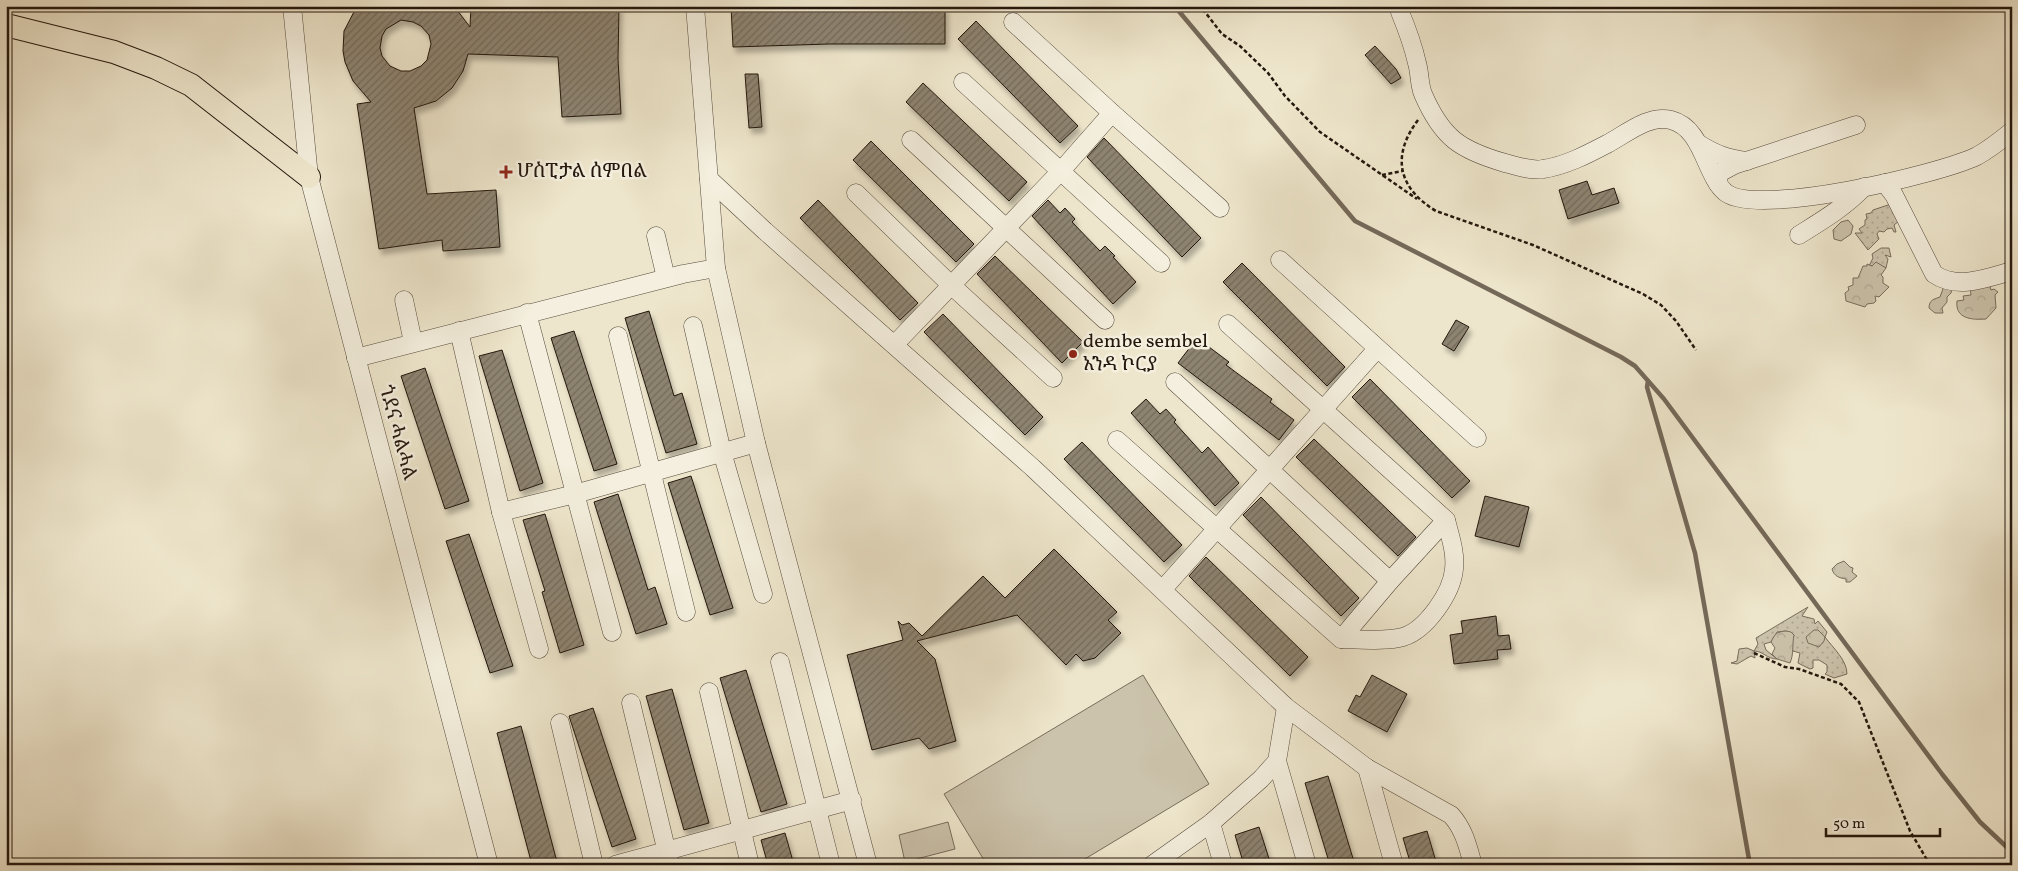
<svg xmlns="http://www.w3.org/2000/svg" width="2018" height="871" font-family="Vollkorn,'Noto Serif Ethiopic',serif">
	<defs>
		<pattern id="grass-dots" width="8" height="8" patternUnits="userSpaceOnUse" patternTransform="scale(1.25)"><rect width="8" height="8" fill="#ccc3ac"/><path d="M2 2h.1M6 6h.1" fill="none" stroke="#afa793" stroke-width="1.8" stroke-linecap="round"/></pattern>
		<pattern id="forest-crowns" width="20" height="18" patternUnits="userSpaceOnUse" patternTransform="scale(1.25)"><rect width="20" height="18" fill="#ccc3ac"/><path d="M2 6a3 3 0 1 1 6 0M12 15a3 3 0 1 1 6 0" fill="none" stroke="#afa793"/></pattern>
		<pattern id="building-hatch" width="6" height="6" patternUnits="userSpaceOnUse" patternTransform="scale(1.25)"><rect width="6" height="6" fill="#8d8370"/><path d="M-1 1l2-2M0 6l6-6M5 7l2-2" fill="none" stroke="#736a5a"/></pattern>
		<filter id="shadow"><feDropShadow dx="3" dy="5.5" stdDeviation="2.5" flood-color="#0004"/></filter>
	</defs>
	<rect width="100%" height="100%" fill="#eee6cc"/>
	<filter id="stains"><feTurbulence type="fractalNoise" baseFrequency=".004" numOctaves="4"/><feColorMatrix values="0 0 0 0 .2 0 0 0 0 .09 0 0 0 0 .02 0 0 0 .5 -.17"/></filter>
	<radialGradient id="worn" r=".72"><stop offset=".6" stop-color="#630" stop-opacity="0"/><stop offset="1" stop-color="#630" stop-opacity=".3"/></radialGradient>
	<!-- grass -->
	<g fill="url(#grass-dots)" stroke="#786d5c">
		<path d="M 1891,204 L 1899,221 L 1894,225 L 1896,232 L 1894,232 L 1892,228 L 1887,229 L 1884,232 L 1879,231 L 1877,234 L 1879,239 L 1868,250 L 1855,233 L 1862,233 L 1859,229 L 1865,225 L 1865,220 L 1867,219 L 1866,214 L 1871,213 L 1873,210 Z"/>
		<path d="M 1881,248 L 1889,248 L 1891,257 L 1885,255 L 1888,259 L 1886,268 L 1879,265 L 1869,266 L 1873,258 L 1872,254 Z"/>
		<path d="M 1808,607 L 1802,616 L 1814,619 L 1815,624 L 1818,621 L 1827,632 L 1825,637 C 1833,648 1847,660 1847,674 L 1834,678 L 1825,674 L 1827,672 L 1827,665 L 1819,660 L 1813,660 L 1813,668 L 1810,669 L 1798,663 L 1800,653 L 1793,651 L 1791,646 L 1794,635 L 1786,631 L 1777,632 L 1771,642 L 1764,644 L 1766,650 L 1777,659 C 1767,659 1763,651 1754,651 L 1755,658 L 1751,656 L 1737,664 L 1731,663 L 1737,661 L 1739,649 L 1747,648 L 1754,651 L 1758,644 L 1756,638 Z"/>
	</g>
	<!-- forest -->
	<g fill="url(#forest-crowns)" stroke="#786d5c">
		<path d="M 1848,220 L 1853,226 L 1851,234 L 1841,241 L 1834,239 L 1833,230 L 1841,222 Z"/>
		<path d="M 1876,262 L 1886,268 L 1881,275 L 1883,277 L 1883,283 L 1889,287 L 1879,297 L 1875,296 L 1876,301 L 1874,303 L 1867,304 L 1865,307 L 1846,301 L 1845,293 L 1849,290 L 1848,287 L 1853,285 L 1853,278 L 1858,278 L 1863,266 L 1867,266 L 1867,264 L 1872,266 Z"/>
		<path d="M 1944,286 L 1952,289 L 1951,293 L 1947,297 L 1947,302 L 1942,308 L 1943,313 L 1935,313 L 1929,308 C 1929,300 1934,299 1940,297 Z"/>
		<path d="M 1990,286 L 1991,290 L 1994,289 L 1998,292 L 1995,295 L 1996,308 L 1986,319 C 1972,320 1955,319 1957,301 L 1964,300 L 1963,296 L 1971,295 L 1970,287 Z"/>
		<path d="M 1844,561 L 1850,567 L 1853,568 L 1852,572 L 1857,576 L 1850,582 L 1846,582 L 1846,579 C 1839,578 1834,576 1832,569 L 1837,564 Z"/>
		<path d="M 1814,630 L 1818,630 L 1825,637 L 1824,641 L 1819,647 L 1808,643 L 1806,637 Z"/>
		<path d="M 1786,631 L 1791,632 L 1794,635 C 1792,645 1794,654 1790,663 L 1777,659 L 1772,654 L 1775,648 L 1771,642 C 1775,634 1776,632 1786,631 Z"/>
	</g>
	<!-- pitch -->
	<g fill="#ccc3ac" stroke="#786d5c">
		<path d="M 1143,675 L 1209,784 L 1075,865 L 987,865 L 944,794 Z"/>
		<path d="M 948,822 L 955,849 L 905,862 L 899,835 Z"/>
	</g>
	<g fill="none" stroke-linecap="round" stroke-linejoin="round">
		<!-- stream -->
		<g stroke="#746959" stroke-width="4.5">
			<path d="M 1177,9 L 1355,221 L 1621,357 L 1635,366 L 1664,399 L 1942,774 L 1980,822 L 2012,852"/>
			<path d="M 1648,381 L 1647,387 L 1695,553 L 1750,865"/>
		</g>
	</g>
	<!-- building -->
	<g fill="url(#building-hatch)" stroke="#24170d" fill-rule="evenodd" filter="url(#shadow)">
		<path d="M 357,6 L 454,6 L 470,27 L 471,6 L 619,6 L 618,59 L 621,114 L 562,117 L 558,57 L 468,54 L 463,71 L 452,88 L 436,101 L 414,108 L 427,194 L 496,190 L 500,247 L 443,251 L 442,240 L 379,249 L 357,104 L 371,102 L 353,81 L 345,62 L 343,51 L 344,31 ZM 401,20 L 413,22 L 421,26 L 429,35 L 431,44 L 427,60 L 421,66 L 410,71 L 401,71 L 390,66 L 382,56 L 380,48 L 382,36 L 386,29 Z"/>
		<path d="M 731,6 L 945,6 L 945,44 L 829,44 L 733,47 Z"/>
		<path d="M 976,21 L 1078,126 L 1060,143 L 958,39 Z"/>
		<path d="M 1375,46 L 1396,69 L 1401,78 L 1391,84 L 1365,55 Z"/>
		<path d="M 745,74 L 758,74 L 762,127 L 749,128 Z"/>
		<path d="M 923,83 L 1027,182 L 1009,201 L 906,102 Z"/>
		<path d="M 1104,138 L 1201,238 L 1182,257 L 1087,157 Z"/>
		<path d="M 871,141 L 974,244 L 956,262 L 853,160 Z"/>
		<path d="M 1587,181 L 1592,195 L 1614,188 L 1619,203 L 1568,219 L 1559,190 Z"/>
		<path d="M 818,200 L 918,303 L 900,320 L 800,218 Z"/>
		<path d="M 1048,200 L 1060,213 L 1065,208 L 1075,219 L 1072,222 L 1100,251 L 1105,246 L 1115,256 L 1113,257 L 1136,282 L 1113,304 L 1032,216 Z"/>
		<path d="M 995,256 L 1083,342 L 1062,363 L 977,274 Z"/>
		<path d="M 1242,263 L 1345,367 L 1327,386 L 1223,282 Z"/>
		<path d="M 649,311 L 674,396 L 682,393 L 697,444 L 666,453 L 625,318 Z"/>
		<path d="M 943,314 L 1043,417 L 1025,435 L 924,332 Z"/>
		<path d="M 1456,320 L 1469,327 L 1454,351 L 1442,344 Z"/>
		<path d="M 574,331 L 617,464 L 594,471 L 551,338 Z"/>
		<path d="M 1197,338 L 1229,362 L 1226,365 L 1272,399 L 1270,402 L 1294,420 L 1279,440 L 1178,363 Z"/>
		<path d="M 502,350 L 543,483 L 520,491 L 479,356 Z"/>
		<path d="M 425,368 L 469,501 L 445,509 L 401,376 Z"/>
		<path d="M 1370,379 L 1470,481 L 1452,498 L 1352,397 Z"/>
		<path d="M 1146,399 L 1160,414 L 1166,409 L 1176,420 L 1174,422 L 1202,453 L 1208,447 L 1239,483 L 1215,506 L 1131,413 Z"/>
		<path d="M 1314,439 L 1416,537 L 1398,556 L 1296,457 Z"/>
		<path d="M 1082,442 L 1182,545 L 1164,562 L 1064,459 Z"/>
		<path d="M 691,476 L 733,608 L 710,615 L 668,483 Z"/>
		<path d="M 618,494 L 648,590 L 655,587 L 667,624 L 636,634 L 594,502 Z"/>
		<path d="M 1485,496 L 1529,507 L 1519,547 L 1475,536 Z"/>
		<path d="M 1261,497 L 1359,598 L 1341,616 L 1243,515 Z"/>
		<path d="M 545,514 L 584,645 L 560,653 L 542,592 L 545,591 L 523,520 Z"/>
		<path d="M 469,534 L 513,666 L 490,673 L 446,541 Z"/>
		<path d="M 1054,549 L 1117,612 L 1108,620 L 1121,633 L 1095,658 L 1083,661 L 1076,654 L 1066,665 L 1017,615 L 917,641 L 935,659 L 956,741 L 929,749 L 919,738 L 872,750 L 847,655 L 903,640 L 898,621 L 902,625 L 909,623 L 922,636 L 983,576 L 1005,598 Z"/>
		<path d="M 1206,557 L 1308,657 L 1290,676 L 1189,576 Z"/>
		<path d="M 1496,616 L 1498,636 L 1509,635 L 1511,649 L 1497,650 L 1498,659 L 1454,664 L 1450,635 L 1463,633 L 1461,621 Z"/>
		<path d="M 746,670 L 787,804 L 761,812 L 720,678 Z"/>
		<path d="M 1372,675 L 1407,694 L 1387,732 L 1348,711 L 1356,695 L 1360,697 Z"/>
		<path d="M 672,689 L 709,823 L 684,830 L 646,696 Z"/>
		<path d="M 593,708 L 636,839 L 612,847 L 569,716 Z"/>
		<path d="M 521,726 L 557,862 L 546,865 L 532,865 L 497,733 Z"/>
		<path d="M 1328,776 L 1355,865 L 1330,865 L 1305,783 Z"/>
		<path d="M 1259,827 L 1271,865 L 1244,865 L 1235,835 Z"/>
		<path d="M 1427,831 L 1437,865 L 1411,865 L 1403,838 Z"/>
		<path d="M 785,833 L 794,865 L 768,865 L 761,840 Z"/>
	</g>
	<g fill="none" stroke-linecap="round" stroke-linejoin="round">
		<!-- minor casing -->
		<g stroke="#564b3d" stroke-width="19">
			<g id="minor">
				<path d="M 292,6 L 309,177 L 489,865"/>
				<path d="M 695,6 L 716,268 L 756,443 L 868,865"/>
				<path d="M 1400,12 C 1407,29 1413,45 1417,63 C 1420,73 1419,84 1423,94 C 1442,138 1460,150 1505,163 C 1516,166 1531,171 1543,169 C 1565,166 1588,154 1607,144 C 1626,134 1649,114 1671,120 C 1703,128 1705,175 1725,192 C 1754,218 1941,174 1977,156 C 1990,149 2001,140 2012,131"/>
				<path d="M 1013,22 L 1112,113 L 1220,208"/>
				<path d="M 963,82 L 1161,263"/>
				<path d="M 911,140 L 1105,320"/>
				<path d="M 1699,144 C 1715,154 1728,159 1747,161"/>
				<path d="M 709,179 L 765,231 L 1033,468 L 1286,707 L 1367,768 L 1451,815 C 1464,829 1468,847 1473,865"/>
				<path d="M 1885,183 L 1894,195 L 1934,274 C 1957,290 1987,278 2012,271"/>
				<path d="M 1718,184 L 1719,173 L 1734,165 L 1856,125"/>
				<path d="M 856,193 L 951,285 L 1053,378"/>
				<path d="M 1799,235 C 1823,220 1845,207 1864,187"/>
				<path d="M 656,236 L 666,278"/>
				<path d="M 1280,260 L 1477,438"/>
				<path d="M 404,300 L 413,342"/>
				<path d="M 527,313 L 612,632"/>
				<path d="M 693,326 L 722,452 L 763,594"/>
				<path d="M 459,331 L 501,512 L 539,649"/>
				<path d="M 618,336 L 686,612"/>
				<path d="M 894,345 L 1060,172 L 1112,113"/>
				<path d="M 356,358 L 683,274 L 716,268"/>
				<path d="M 1175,382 L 1390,581"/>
				<path d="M 1117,440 L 1341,639 C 1360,639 1384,642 1403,637 C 1426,630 1452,593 1454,569 C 1456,553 1450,536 1446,520 L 1228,324"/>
				<path d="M 501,512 L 575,494 L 756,443"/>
				<path d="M 1163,589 L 1377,349"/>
				<path d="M 1341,639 L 1390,581 L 1446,520"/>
				<path d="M 780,662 L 831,865"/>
				<path d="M 709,692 L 750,865"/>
				<path d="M 631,703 L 670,865"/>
				<path d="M 560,723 L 594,865"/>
				<path d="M 1277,761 L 1307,865"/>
				<path d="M 1367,768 L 1394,865"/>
				<path d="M 1211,823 L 1223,865"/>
				<path d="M 615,865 L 852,800"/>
				<path d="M 1152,865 L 1211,823 L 1261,779 L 1277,761 L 1286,707"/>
			</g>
		</g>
		<!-- major casing -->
		<g stroke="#24170d" stroke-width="24">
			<path id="major" d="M 6,25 L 114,52 L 156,68 L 191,85 L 309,177"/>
		</g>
		<!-- path -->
		<g stroke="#24170d" stroke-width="2.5" stroke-dasharray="4 2.5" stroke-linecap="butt">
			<path d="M 1197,6 L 1205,12 L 1222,34 L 1240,46 L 1268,73 L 1285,96 L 1320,132 L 1417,199"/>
			<path d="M 1418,120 C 1391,156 1398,188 1436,211 L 1533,245 L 1643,294 L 1661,305 L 1676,321 L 1696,350"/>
			<path d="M 1382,175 L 1402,171"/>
			<path d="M 2009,299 L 2012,306"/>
			<path d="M 1754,653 L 1785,667 L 1799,669 L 1841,684 L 1859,702 L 1910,831 L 1930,865"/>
		</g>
		<!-- minor -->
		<use href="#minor" stroke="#f4efde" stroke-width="18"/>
		<!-- major -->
		<use href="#major" stroke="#eee6cc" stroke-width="22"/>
	</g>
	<!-- markers -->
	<g fill="#8f2418" stroke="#f4efde" stroke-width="2">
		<path d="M503.5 164.5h5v5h5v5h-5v5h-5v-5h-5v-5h5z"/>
		<circle cx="1073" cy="354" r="5"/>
	</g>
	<g text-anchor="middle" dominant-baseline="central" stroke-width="5" stroke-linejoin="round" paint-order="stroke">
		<!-- poi labels -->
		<g font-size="20" fill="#24170d" stroke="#f4efde" text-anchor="start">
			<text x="517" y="172">ሆስፒታል ሰምበል</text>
			<text x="1083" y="342">dembe sembel<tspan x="1083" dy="23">አንዳ ኮርያ</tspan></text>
		</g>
		<!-- street labels -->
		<g font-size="20" fill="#24170d" stroke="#f4efde">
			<text transform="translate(397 433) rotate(75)">ጎደና ሓልሓል</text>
		</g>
	</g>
	<!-- margin -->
	<rect width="2018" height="871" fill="none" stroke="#eee6cc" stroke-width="25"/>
	<rect x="8" y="8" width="2003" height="856" fill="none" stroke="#24170d" stroke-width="2.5"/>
	<rect x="12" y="12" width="1993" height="846" fill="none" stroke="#24170d"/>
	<!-- scale -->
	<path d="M1826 828v8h114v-8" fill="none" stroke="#24170d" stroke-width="2.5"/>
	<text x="1833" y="828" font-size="15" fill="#24170d" stroke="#f4efde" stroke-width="4" paint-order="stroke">50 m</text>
	<rect width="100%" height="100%" filter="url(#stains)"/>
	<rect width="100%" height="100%" fill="url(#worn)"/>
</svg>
